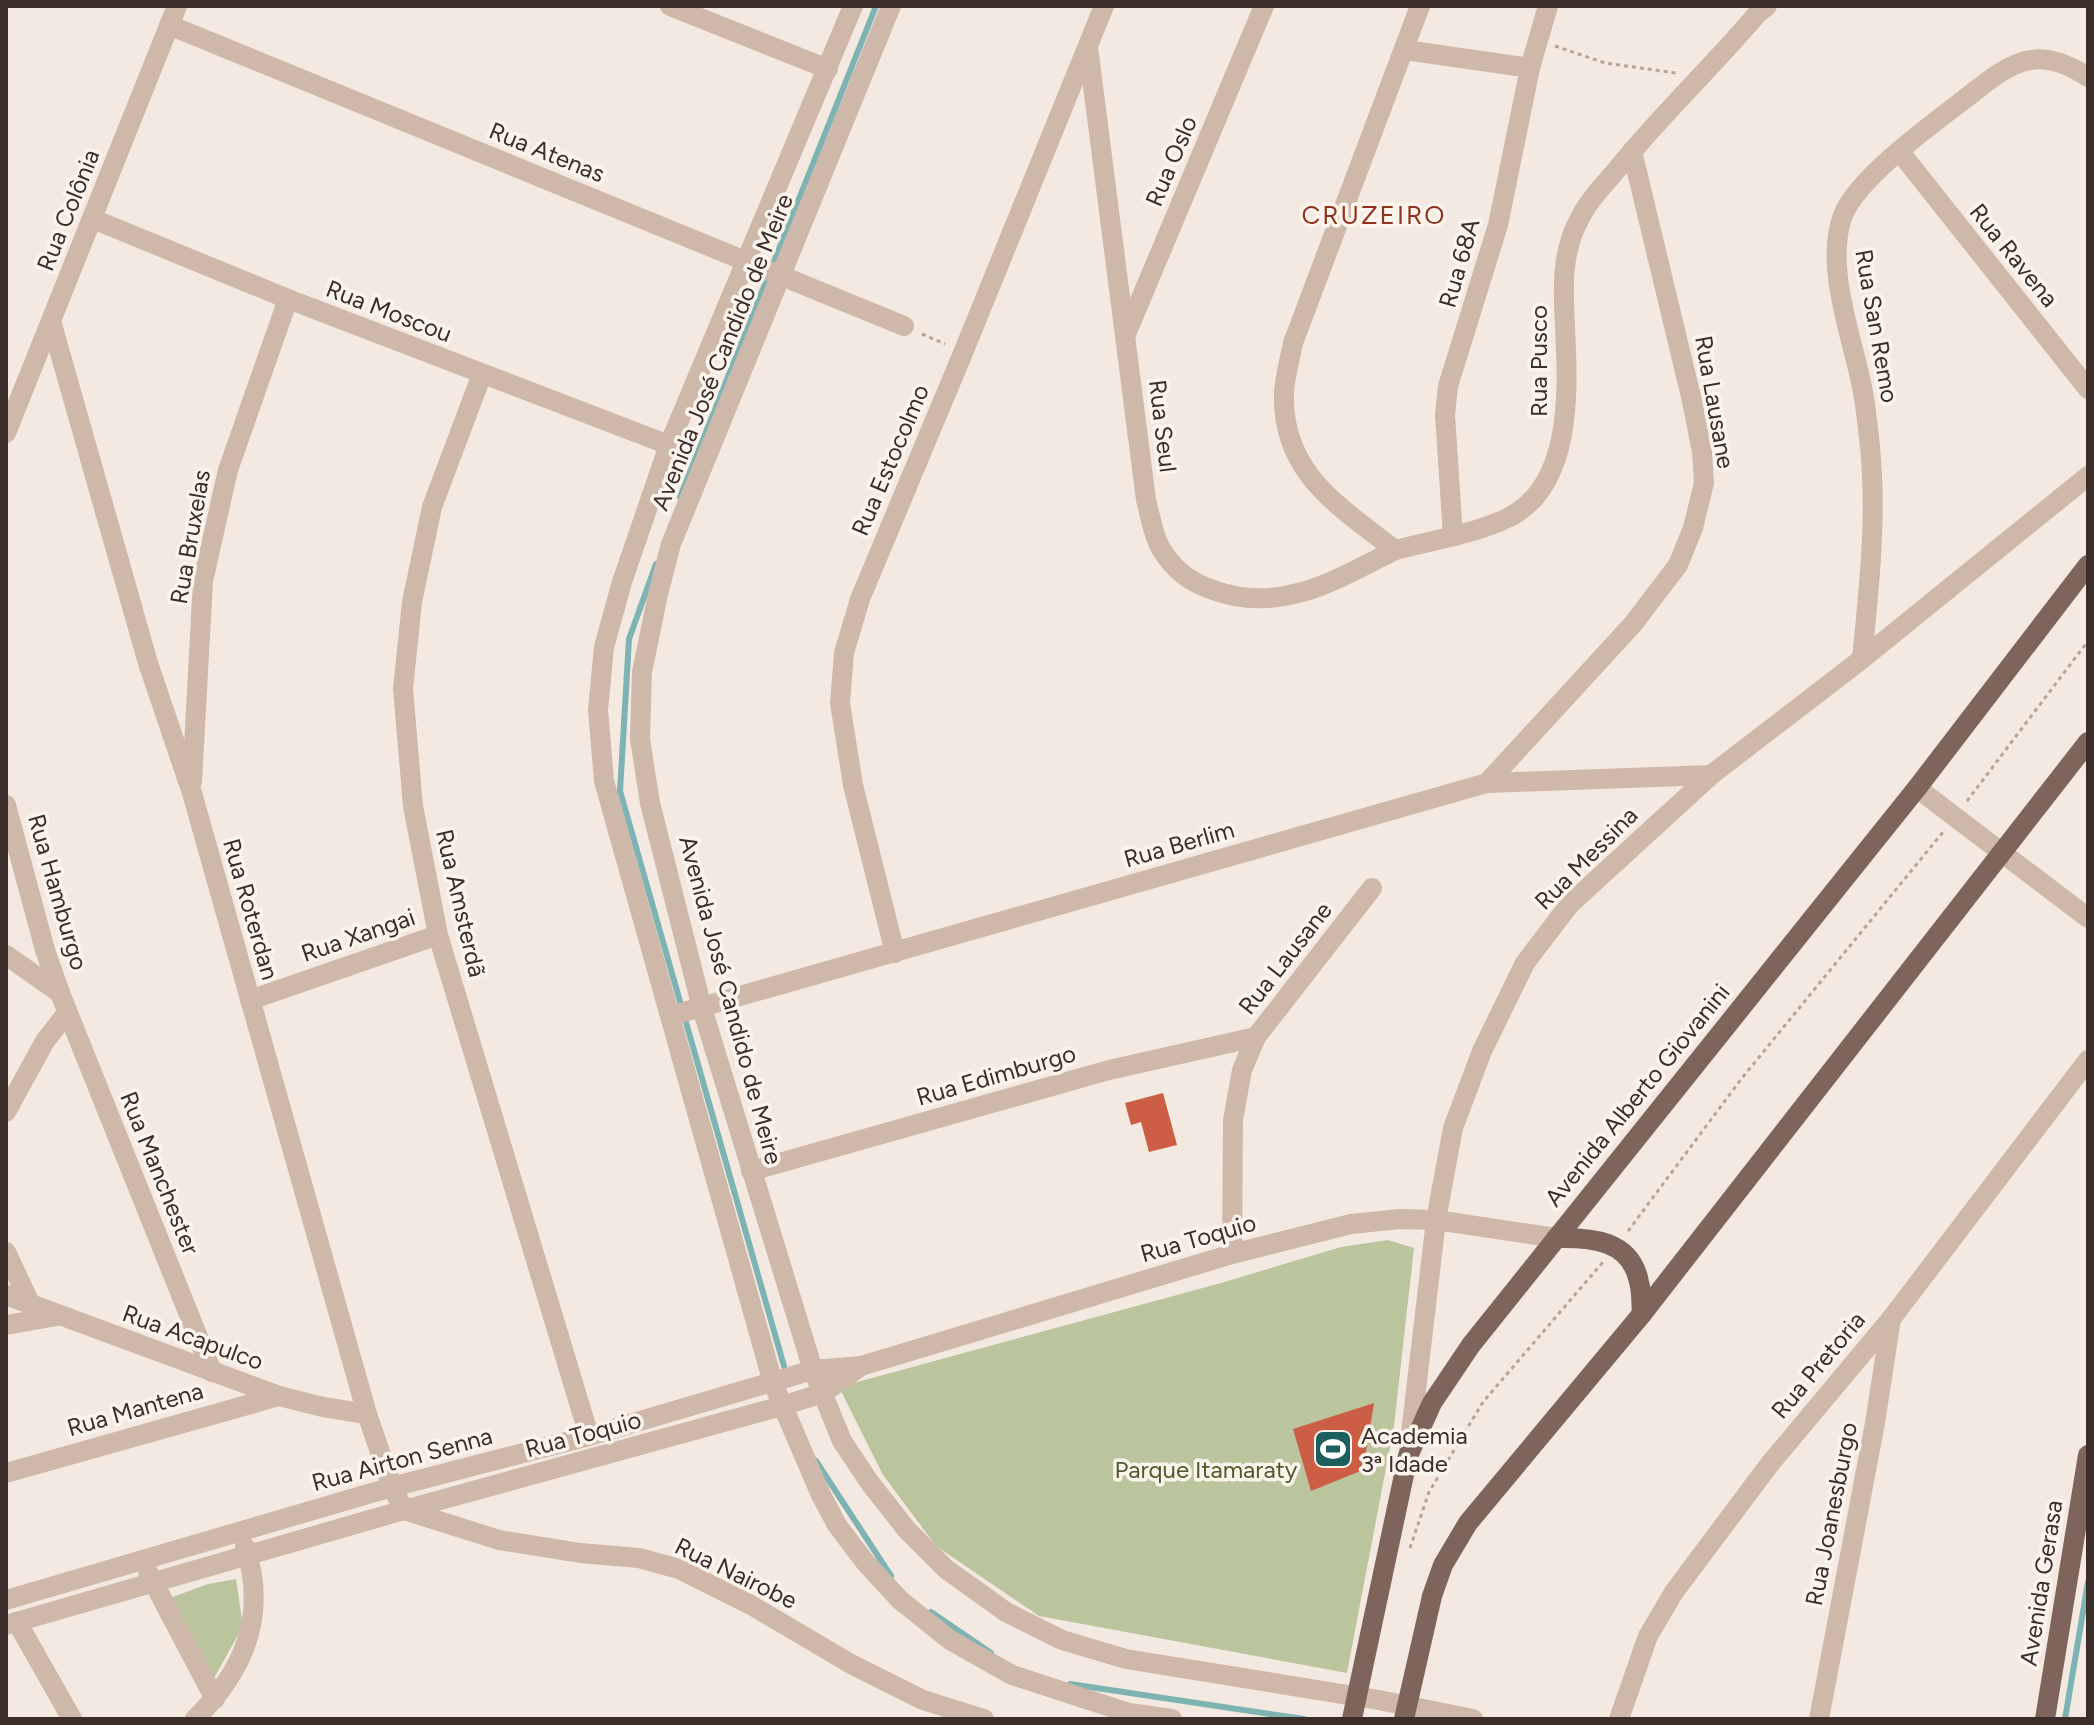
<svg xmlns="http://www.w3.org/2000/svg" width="2094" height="1725" font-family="Figtree,sans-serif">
	<rect width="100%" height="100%" fill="#f4e9e0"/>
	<!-- green -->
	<g fill="#bac59e">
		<path d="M 1388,1240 L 1414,1248 L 1394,1426 L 1347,1673 L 1039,1616 L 936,1546 L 883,1475 L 839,1387 L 1221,1283 L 1341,1247 Z"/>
		<path d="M 236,1579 L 243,1626 L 213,1680 L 170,1598 L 208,1584 Z"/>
	</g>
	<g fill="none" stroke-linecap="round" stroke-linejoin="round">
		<!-- stream -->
		<g stroke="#7db3b2" stroke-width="6">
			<path d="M 680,497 L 876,6"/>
			<path d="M 656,564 L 629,639 L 620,791 L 784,1366"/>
			<path d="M 816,1461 L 891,1576"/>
			<path d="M 931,1612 L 991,1653"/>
			<path d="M 1070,1684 L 1304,1719"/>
			<path d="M 2065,1719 L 2088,1582"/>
		</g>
	</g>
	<!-- building -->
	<g fill="#cc5e46">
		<path d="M 1163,1093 L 1177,1145 L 1149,1152 L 1141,1122 L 1131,1125 L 1125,1103 Z"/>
		<path d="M 1374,1403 L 1363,1470 L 1311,1491 L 1293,1429 Z"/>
	</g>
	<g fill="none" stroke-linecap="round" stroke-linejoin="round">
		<!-- path -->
		<g stroke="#baa294" stroke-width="3" stroke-dasharray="4 4" stroke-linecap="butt">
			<path d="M 1555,46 L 1605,63 L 1676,73"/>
			<path d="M 922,334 L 945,344"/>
			<path d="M 1967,801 L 2088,641"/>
			<path d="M 1628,1231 L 1742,1078 L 1943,832"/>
			<path d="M 1410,1548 L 1429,1492 L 1483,1402 L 1603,1262"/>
		</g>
		<!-- minor -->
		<g stroke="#ceb8aa" stroke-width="20">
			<path d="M 670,6 L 828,69"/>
			<path d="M 853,6 L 669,445 L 622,582 L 604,647 L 598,710 L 604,781 L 773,1383 L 821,1495 L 837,1525 L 865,1562 L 900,1600 L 950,1640 L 1012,1675 L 1129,1713 L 1172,1719"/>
			<path d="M 891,6 L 671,544 L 658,594 L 642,672 L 640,739 L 650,803 L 702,1008 L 813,1370 L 842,1441 L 870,1483 L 907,1530 L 946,1569 L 1006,1612 L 1062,1640 L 1126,1659 L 1379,1700 L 1473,1719"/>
			<path d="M 1420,6 L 1293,343 C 1290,359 1285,376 1284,392 C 1281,473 1339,506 1395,550 C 1430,541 1468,535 1501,521 C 1574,492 1568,390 1565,327 C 1563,290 1561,253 1579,220 C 1588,200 1606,183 1619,167 C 1663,113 1713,66 1758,13 L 1767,6"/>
			<path d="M 169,25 L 904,326"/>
			<path d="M 1088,47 L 1146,500 C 1150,515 1153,534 1160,547 C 1174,571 1191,583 1216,591 C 1282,614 1338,579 1395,550"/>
			<path d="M 1405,50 L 1530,68"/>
			<path d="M 1900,152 L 2088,389"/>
			<path d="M 93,219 L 288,299 L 669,445"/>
			<path d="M 51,321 L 148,663 L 192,793 L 367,1414 L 392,1487 L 404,1510"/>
			<path d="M 1126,334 L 1264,6"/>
			<path d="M 482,374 L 432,507 L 412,602 L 403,689 L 413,806 L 438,935 L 589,1436"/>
			<path d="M 6,433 L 177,6"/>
			<path d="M 1453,536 L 1445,415 L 1448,386 L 1498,225 L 1530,68 L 1548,6"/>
			<path d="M 1862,659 C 1869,588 1877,518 1870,447 C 1868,427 1866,407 1862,387 C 1852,336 1824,266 1843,215 C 1859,176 1935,122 1970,95 C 2013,61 2037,44 2088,77"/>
			<path d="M 192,782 L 203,581 L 228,470 L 288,299"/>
			<path d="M 1487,783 L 1633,624 L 1678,565 L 1693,528 L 1704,483 L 1702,452 L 1692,401 L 1632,151"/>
			<path d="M 1917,788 L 2088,918"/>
			<path d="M 6,805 L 45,950 L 60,993 L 212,1372"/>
			<path d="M 895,953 L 853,785 L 840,703 L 844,653 L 860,599 L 963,353 L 1104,6"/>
			<path d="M 6,955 L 60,993"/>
			<path d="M 250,1000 L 438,935"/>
			<path d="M 670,1016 L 1487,783 L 1711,775"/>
			<path d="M 6,1112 L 45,1041 L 67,1013"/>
			<path d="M 751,1171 L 1109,1070 L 1256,1037"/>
			<path d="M 6,1252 L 30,1303"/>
			<path d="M 1232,1254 L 1233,1120 L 1242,1070 L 1256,1037 L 1372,888"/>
			<path d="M 6,1295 L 279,1396 L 323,1407 L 367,1414"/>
			<path d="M 6,1325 L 57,1316"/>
			<path d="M 1409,1450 L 1436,1220 L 1453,1128 L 1482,1051 L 1525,963 L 1570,904 L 1711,775 L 1862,659 L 2088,476"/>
			<path d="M 6,1473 L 279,1396"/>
			<path d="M 404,1510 L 499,1540 L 580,1553 L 639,1558 L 679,1569 L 751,1605 L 851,1664 L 923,1700 L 984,1719"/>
			<path d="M 148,1572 L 215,1699"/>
			<path d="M 6,1600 L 392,1487 L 589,1436 L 813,1370 L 861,1366 L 1232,1254 L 1351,1224 L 1400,1219 L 1436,1220 L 1556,1238"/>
			<path d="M 17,1622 L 72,1719"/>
			<path d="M 6,1625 L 404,1510 L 782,1406 L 823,1393 L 861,1366"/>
			<path d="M 195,1719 C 244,1671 268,1615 245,1547"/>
			<path d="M 1619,1719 L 1648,1636 L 1674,1592 L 1769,1465 L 1891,1319 L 2088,1060"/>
			<path d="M 1819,1719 L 1875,1423 L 1891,1319"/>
		</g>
		<!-- major -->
		<g stroke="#7e645a" stroke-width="20">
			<path d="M 1556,1238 C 1591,1237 1631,1240 1639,1282 C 1642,1292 1641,1304 1642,1314"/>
			<path d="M 1352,1719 L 1408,1456 L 1432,1403 L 1471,1345 L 1917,788 L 2088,565"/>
			<path d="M 1404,1719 L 1432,1596 L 1443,1565 L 1468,1523 L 1642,1314 L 2088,742"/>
			<path d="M 2045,1719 L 2088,1455"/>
		</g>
	</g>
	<!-- icons -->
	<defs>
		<g id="stadium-square" transform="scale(2)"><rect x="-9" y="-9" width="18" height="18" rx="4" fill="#1d5f5f" stroke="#fbf4ed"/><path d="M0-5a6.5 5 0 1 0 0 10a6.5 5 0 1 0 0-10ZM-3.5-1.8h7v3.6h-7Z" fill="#fff"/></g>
	</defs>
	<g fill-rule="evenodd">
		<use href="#stadium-square" x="1333" y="1449"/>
	</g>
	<g text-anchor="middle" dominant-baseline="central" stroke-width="7" stroke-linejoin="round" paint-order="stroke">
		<!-- street labels -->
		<g font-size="24" fill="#3b2e2a" stroke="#fbf4ed">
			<text transform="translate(547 152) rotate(22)">Rua Atenas</text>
			<text transform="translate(1171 161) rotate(-67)">Rua Oslo</text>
			<text transform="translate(68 210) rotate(-68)">Rua Colônia</text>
			<text transform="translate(2014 255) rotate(51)">Rua Ravena</text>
			<text transform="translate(1459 263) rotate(-74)">Rua 68A</text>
			<text transform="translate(389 311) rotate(21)">Rua Moscou</text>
			<text transform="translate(1877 326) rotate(80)">Rua San Remo</text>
			<text transform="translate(722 352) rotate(-68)">Avenida José Candido de Meire</text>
			<text transform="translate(1538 361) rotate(-90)">Rua Pusco</text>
			<text transform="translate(1715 402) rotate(80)">Rua Lausane</text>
			<text transform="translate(1163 426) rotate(83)">Rua Seul</text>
			<text transform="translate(890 460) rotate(-67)">Rua Estocolmo</text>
			<text transform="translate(190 537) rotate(-80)">Rua Bruxelas</text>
			<text transform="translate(1179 844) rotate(-16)">Rua Berlim</text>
			<text transform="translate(1586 858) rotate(-45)">Rua Messina</text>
			<text transform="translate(58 892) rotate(74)">Rua Hamburgo</text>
			<text transform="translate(461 903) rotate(77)">Rua Amsterdã</text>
			<text transform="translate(251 909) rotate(74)">Rua Roterdan</text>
			<text transform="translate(358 935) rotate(-19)">Rua Xangai</text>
			<text transform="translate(1285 958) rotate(-52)">Rua Lausane</text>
			<text transform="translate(731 1000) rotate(75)">Avenida José Candido de Meire</text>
			<text transform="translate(996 1075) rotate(-16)">Rua Edimburgo</text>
			<text transform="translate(1637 1095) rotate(-51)">Avenida Alberto Giovanini</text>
			<text transform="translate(160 1173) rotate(68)">Rua Manchester</text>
			<text transform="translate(1198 1238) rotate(-16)">Rua Toquio</text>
			<text transform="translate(193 1337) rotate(20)">Rua Acapulco</text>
			<text transform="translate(1818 1365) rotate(-50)">Rua Pretoria</text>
			<text transform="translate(135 1409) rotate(-16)">Rua Mantena</text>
			<text transform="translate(583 1434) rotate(-15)">Rua Toquio</text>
			<text transform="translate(402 1459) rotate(-15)">Rua Airton Senna</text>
			<text transform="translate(1831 1514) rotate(-79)">Rua Joanesburgo</text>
			<text transform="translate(736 1573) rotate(26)">Rua Nairobe</text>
			<text transform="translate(2041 1583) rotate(-81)">Avenida Gerasa</text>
		</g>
		<!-- poi labels -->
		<g font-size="24" fill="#3b2e2a" stroke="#fbf4ed" text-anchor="start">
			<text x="1361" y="1435">Academia<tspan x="1361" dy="28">3ª Idade</tspan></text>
		</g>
		<!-- park labels -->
		<g font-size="24" fill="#4c5b2c" stroke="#fbf4ed">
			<text x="1206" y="1469">Parque Itamaraty</text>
		</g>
		<!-- neighbourhood labels -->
		<g font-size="26" letter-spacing="2" fill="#8f321e" stroke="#fbf4ed">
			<text x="1374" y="215">CRUZEIRO</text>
		</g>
	</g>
	<!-- border -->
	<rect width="2094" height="1725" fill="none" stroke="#3b2e2a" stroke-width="16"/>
</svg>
